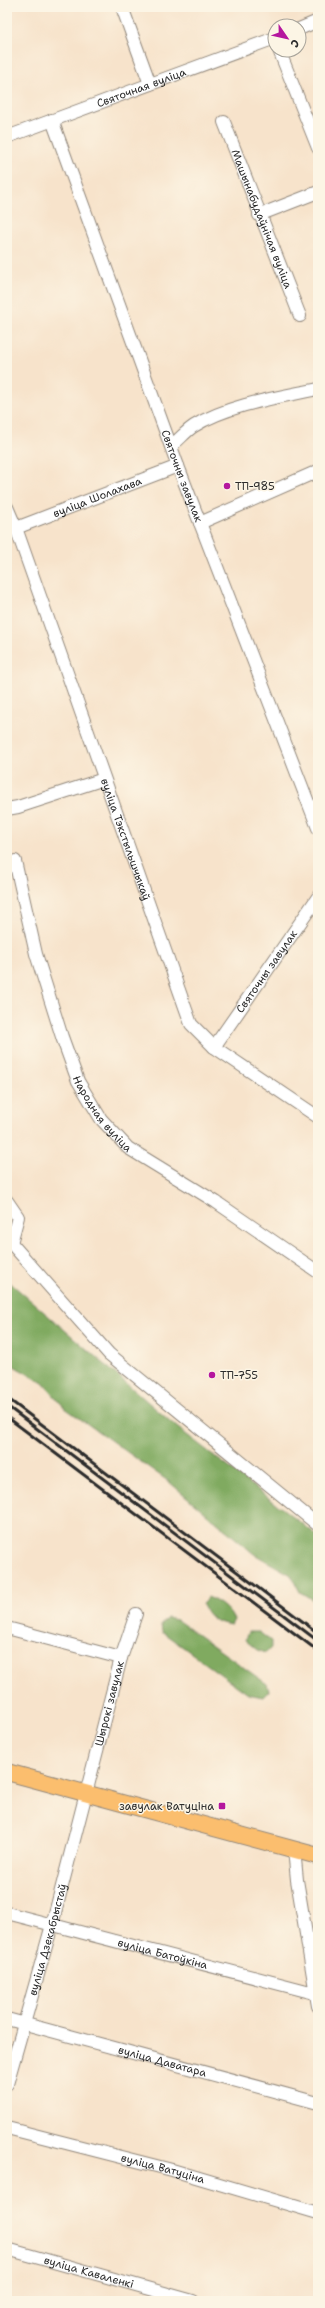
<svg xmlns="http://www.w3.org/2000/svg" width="325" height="2308" font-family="'Shantell Sans',sans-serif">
	<rect width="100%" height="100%" fill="#fcf5e5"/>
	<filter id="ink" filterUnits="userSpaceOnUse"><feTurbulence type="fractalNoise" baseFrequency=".025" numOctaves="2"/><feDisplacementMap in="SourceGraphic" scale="8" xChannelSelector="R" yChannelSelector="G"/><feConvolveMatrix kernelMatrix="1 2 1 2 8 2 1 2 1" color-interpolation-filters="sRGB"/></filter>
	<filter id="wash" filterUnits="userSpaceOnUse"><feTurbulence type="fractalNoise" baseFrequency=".012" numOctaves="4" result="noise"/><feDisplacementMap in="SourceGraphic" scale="16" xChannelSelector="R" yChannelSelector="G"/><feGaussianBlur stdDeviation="0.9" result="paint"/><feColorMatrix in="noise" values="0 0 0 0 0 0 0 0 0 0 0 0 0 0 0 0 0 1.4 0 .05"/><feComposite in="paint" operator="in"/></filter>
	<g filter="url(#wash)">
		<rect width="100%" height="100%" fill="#f7e3cb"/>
		<!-- forest -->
		<g fill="#80aa60" stroke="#566a46">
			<path d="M 7,1280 L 178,1428 L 318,1536 L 318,1603 L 300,1592 L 291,1575 L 254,1554 L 168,1481 L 65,1408 L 43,1383 L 7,1362 Z"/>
			<path d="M 208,1597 C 219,1602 229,1609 234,1620 L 231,1625 C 216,1623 208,1617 202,1603 Z"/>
			<path d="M 167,1618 L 177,1620 L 267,1684 L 269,1691 L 263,1697 L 248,1694 L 162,1632 L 161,1625 Z"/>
			<path d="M 248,1632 L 259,1632 L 271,1641 L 271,1648 L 266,1653 L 257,1650 L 245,1640 Z"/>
		</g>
	</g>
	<g filter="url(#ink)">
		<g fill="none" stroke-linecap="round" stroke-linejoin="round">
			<!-- minor casing -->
			<g stroke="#91877b" stroke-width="14">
				<g id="minor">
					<path d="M 122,7 L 150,84"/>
					<path d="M 299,29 L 318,21"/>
					<path d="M 279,50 L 318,148"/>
					<path id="s1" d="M 52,120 L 178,466 L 318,828"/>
					<path id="s2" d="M 224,122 L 300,316"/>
					<path id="s3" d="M 7,137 L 275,38"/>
					<path d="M 259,215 L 318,192"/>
					<path d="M 171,446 C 179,440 186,431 194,426 C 227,405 280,397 318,389"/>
					<path id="s4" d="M 7,507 L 16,528 L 191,1024 L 214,1047 L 318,1117"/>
					<path d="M 200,523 L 318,471"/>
					<path id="s5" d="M 16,528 L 178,466"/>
					<path d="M 7,809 L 18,807 L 104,779"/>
					<path id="s6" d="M 15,861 L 36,954 L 62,1037 L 78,1081 L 101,1119 L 128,1148 L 216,1202 L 318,1272"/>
					<path id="s7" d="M 214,1047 L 318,897"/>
					<path d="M 7,1201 L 18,1217 L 11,1243"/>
					<path d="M 7,1244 L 11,1243 L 109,1354 L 318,1525"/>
					<path d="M 7,1628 L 121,1658"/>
					<path d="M 294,1849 L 297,1880 L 318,2006"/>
					<path id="s8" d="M 7,1913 L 318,1994"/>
					<path id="s9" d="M 7,2019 L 318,2103"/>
					<path id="s10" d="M 7,2084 L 52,1925 L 121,1658 L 136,1614"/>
					<path id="s11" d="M 7,2128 L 172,2170 L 318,2213"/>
					<path id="s12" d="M 7,2249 L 193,2301"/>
				</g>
			</g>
			<!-- major casing -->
			<g stroke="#91877b" stroke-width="18">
				<path id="major" d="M 7,1772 L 318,1856"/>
			</g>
			<!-- minor -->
			<use href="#minor" stroke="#fff" stroke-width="12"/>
			<!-- major -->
			<use href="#major" stroke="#fbbe6e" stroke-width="16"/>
			<!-- rail -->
			<g stroke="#2b2b2b" stroke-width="3">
				<path d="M 7,1398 L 318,1633"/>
				<path d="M 7,1406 L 318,1641"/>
				<path d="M 7,1417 L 318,1651"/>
			</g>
		</g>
	</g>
	<!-- markers -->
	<g fill="#b5179e" stroke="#fcf5e5" stroke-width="1.5">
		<circle cx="227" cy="486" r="4"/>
		<circle cx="212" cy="1375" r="4"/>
		<rect x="218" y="1802" width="8" height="8" rx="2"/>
	</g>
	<g text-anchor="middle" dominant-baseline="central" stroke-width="3" stroke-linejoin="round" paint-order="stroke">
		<!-- street labels -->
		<g font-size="11" fill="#2b2b2b" stroke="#fcf5e5">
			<text stroke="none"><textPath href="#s3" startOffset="143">Святочная вуліца</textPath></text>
			<text stroke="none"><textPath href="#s2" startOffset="104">Машынабудаўнічая вуліца</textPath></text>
			<text stroke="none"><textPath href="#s1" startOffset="379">Святочны завулак</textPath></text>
			<text stroke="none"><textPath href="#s5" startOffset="87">вуліца Шолахава</textPath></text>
			<text stroke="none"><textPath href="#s4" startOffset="353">вуліца Тэкстыльшчыкаў</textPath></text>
			<text stroke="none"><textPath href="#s7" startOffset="92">Святочны завулак</textPath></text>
			<text stroke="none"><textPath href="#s6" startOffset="270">Народная вуліца</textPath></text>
			<text stroke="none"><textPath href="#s10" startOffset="394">Шырокі завулак</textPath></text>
			<text stroke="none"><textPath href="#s10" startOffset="150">вуліца Дзекабрыстаў</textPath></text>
			<text stroke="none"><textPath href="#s8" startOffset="161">вуліца Батоўкіна</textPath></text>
			<text stroke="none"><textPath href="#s9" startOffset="161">вуліца Даватара</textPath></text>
			<text stroke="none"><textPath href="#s11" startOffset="161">вуліца Ватуціна</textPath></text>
			<text stroke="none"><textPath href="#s12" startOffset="85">вуліца Каваленкі</textPath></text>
		</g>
		<!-- poi labels -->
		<g font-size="11" fill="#2b2b2b" stroke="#fcf5e5" text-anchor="start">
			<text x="235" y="486">ТП-985</text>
			<text x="220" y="1375">ТП-755</text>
			<text x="214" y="1806" text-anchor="end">завулак Ватуціна</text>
		</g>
	</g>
	<!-- margin -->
	<rect width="325" height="2308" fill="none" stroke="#fcf5e5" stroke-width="24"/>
	<!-- north arrow -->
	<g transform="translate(287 38) rotate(124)"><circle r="19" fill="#fcf5e5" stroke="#a8a49b"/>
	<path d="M0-3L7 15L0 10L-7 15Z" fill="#b5179e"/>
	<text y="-6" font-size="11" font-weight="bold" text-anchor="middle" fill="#2b2b2b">С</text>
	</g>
</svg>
